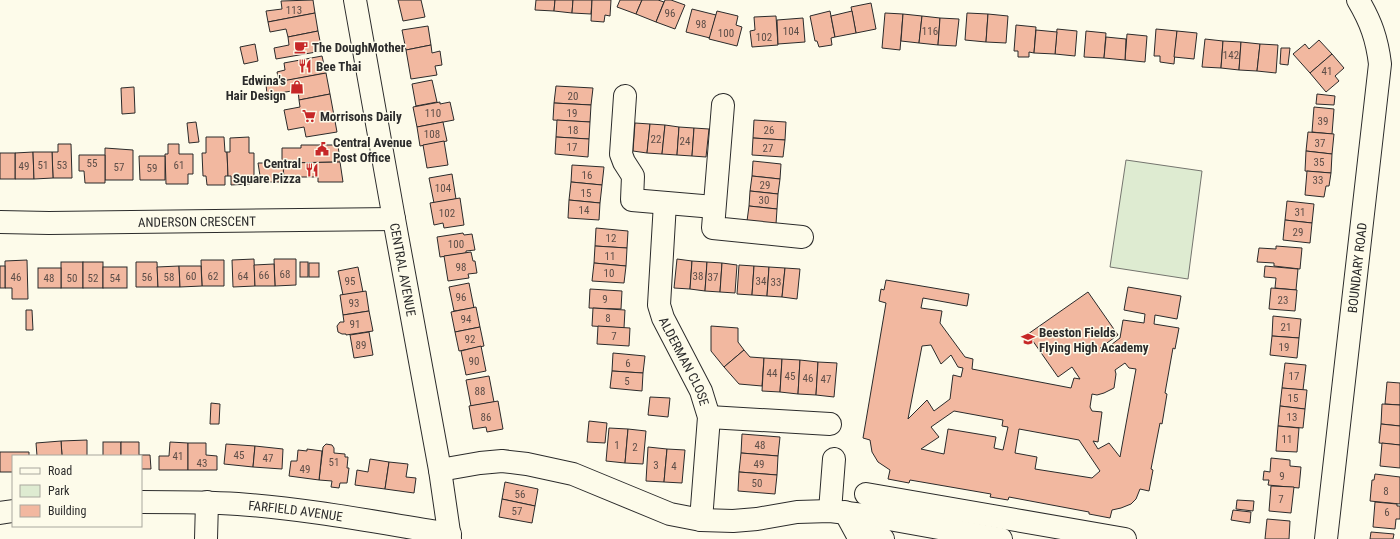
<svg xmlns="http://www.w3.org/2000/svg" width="1400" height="539" font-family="'Roboto Condensed',sans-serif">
	<rect width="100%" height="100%" fill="#fdfbea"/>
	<!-- green -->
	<path fill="#deebd1" stroke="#74746e" d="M 1126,160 L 1202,171 L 1188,279 L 1110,267 Z"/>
	<!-- building -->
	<g fill="#f2b8a0" stroke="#2b2b2b" fill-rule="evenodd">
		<path d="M 313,0 L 315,13 L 268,22 L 266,11 L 282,9 L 281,1 Z"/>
		<path d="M 398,0 L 421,0 L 425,17 L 403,21 Z"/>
		<path d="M 536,0 L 555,0 L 554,11 L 535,10 Z"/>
		<path d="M 555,0 L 573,0 L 572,13 L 554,11 Z"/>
		<path d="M 573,0 L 592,0 L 591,14 L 572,13 Z"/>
		<path d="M 592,0 L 611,0 L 610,16 L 605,15 L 604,22 L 591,21 Z"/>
		<path d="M 620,0 L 642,0 L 636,14 L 617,7 Z"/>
		<path d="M 642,0 L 658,0 L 664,2 L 656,22 L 636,14 Z"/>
		<path d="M 665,0 L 671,0 L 685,5 L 675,29 L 656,22 Z"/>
		<path d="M 871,3 L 876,29 L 856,33 L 851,7 Z"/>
		<path d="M 692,9 L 716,15 L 710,38 L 686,32 Z"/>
		<path d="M 717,11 L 738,16 L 736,25 L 742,27 L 737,46 L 709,39 Z"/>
		<path d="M 830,11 L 835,37 L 831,38 L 832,45 L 819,47 L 817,41 L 815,41 L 810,16 Z"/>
		<path d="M 852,11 L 856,33 L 835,37 L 831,16 Z"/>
		<path d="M 315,13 L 318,31 L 288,37 L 286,29 L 270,32 L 268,22 Z"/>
		<path d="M 885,13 L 903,14 L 900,50 L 882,48 Z"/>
		<path d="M 967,13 L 988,14 L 986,42 L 965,40 Z"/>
		<path d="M 903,14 L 922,16 L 919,43 L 901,41 Z"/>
		<path d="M 988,14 L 1008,16 L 1006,43 L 986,42 Z"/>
		<path d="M 776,16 L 778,45 L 752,47 L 750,31 L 755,30 L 754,17 Z"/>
		<path d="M 922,16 L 940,18 L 938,45 L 919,43 Z"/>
		<path d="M 803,18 L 805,42 L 778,44 L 777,20 Z"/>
		<path d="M 940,18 L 959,19 L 956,46 L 938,45 Z"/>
		<path d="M 1016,25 L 1036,27 L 1034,53 L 1029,52 L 1029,57 L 1018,57 L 1018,51 L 1014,51 Z"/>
		<path d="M 428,26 L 431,45 L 406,50 L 402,30 Z"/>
		<path d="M 1057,29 L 1077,31 L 1075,56 L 1055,54 Z"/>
		<path d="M 1156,29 L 1177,31 L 1174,64 L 1160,62 L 1160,56 L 1154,56 Z"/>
		<path d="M 1036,30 L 1057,32 L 1055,54 L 1034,53 Z"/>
		<path d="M 318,31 L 322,51 L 276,59 L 274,48 L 289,45 L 288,37 Z"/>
		<path d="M 1086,31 L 1106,33 L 1104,58 L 1084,57 Z"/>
		<path d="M 1177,31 L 1197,33 L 1194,59 L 1174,57 Z"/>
		<path d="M 1127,34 L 1147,36 L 1145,62 L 1125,60 Z"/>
		<path d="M 1106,37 L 1126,39 L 1125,60 L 1104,58 Z"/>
		<path d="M 1205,39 L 1223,41 L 1221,68 L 1202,67 Z"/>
		<path d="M 1319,40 L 1332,54 L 1310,73 L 1293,54 L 1305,44 L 1309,49 Z"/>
		<path d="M 1223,41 L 1241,42 L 1239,70 L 1221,68 Z"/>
		<path d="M 1241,42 L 1260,44 L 1257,71 L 1239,70 Z"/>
		<path d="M 255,44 L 258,61 L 244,64 L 240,47 Z"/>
		<path d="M 1260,44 L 1278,45 L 1276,73 L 1257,71 Z"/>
		<path d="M 431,45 L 432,53 L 440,51 L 442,65 L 435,66 L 437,75 L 411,79 L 406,50 Z"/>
		<path d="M 1281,48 L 1290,48 L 1288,65 L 1280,64 Z"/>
		<path d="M 1332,54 L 1344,68 L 1335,76 L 1339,81 L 1326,92 L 1310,73 Z"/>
		<path d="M 322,56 L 326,73 L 279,82 L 277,72 L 285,70 L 284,63 Z"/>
		<path d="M 326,73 L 330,94 L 299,100 L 298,90 L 267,95 L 266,84 Z"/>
		<path d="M 432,80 L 437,102 L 416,106 L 412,84 Z"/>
		<path d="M 556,86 L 593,88 L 591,105 L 554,103 Z"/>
		<path d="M 134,87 L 135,113 L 122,114 L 121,88 Z"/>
		<path d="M 330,94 L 337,132 L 306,137 L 304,127 L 288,130 L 284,110 L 300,107 L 299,100 Z"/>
		<path d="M 1317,94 L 1335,96 L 1334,105 L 1316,104 Z"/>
		<path d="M 440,102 L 440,104 L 450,102 L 454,120 L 417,127 L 413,107 Z"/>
		<path d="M 554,103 L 591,105 L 590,122 L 553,120 Z"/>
		<path d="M 1314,107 L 1334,109 L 1332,134 L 1312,132 Z"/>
		<path d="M 557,120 L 590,122 L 589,139 L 556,137 Z"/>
		<path d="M 754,120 L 786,122 L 785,140 L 753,138 Z"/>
		<path d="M 196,122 L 199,142 L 189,143 L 187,123 Z"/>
		<path d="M 443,122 L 447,141 L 420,146 L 417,127 Z"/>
		<path d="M 635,123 L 650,124 L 647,153 L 633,151 Z"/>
		<path d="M 650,124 L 665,125 L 662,154 L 647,153 Z"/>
		<path d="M 665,125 L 679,127 L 677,155 L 662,154 Z"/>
		<path d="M 679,127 L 694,128 L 692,156 L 677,155 Z"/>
		<path d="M 694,128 L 709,129 L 706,157 L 692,156 Z"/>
		<path d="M 1308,132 L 1334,134 L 1332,154 L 1306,151 Z"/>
		<path d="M 206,137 L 224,137 L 225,152 L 227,152 L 228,176 L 225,176 L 225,185 L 207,185 L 206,176 L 203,176 L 202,153 L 206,153 Z"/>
		<path d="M 249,137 L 249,153 L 254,153 L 254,177 L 250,177 L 250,184 L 231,185 L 231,176 L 228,176 L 227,152 L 230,152 L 230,138 Z"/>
		<path d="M 556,137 L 589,139 L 588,157 L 555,154 Z"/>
		<path d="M 753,138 L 785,140 L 783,157 L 752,155 Z"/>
		<path d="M 444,141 L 448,165 L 427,168 L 423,145 Z"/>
		<path d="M 58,144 L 71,144 L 72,178 L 53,178 L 52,152 L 58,152 Z"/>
		<path d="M 168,144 L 179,144 L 179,154 L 193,154 L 193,174 L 188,174 L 188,184 L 166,184 L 165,154 L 168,154 Z"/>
		<path d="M 301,145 L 338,145 L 340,162 L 282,163 L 282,148 L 301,148 Z"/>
		<path d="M 105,148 L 133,150 L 133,180 L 105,180 Z"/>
		<path d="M 1306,151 L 1332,154 L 1331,173 L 1305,171 Z"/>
		<path d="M 33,152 L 34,179 L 15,179 L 15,153 Z"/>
		<path d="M 33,152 L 52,152 L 53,178 L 34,179 Z"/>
		<rect x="0" y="153" width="15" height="26"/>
		<path d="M 79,155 L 105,155 L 105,183 L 85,183 L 84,171 L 79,171 Z"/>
		<path d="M 139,156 L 165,156 L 165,180 L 140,180 Z"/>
		<path d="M 753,161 L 781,164 L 780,179 L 752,176 Z"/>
		<path d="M 340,162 L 343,182 L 318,182 L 318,177 L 297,177 L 297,180 L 284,180 L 283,163 Z"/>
		<path d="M 258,163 L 283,163 L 284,182 L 261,182 Z"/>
		<path d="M 572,165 L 604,167 L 602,185 L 571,182 Z"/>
		<path d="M 1307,171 L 1331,173 L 1329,186 L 1326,186 L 1324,197 L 1305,195 Z"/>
		<path d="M 452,174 L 456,199 L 434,203 L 429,178 Z"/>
		<path d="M 752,176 L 780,179 L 778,194 L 750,191 Z"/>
		<path d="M 571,182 L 602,185 L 600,203 L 569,200 Z"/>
		<path d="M 750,191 L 778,194 L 777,209 L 749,206 Z"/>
		<path d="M 460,198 L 464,225 L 444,228 L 443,223 L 434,225 L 430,203 Z"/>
		<path d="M 569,200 L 600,203 L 599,220 L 568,218 Z"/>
		<path d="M 1287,201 L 1314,204 L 1312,223 L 1285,220 Z"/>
		<path d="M 749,206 L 777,209 L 776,224 L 747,221 Z"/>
		<path d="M 1285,220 L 1312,223 L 1310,243 L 1283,240 Z"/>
		<path d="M 596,228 L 628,231 L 627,248 L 595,246 Z"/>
		<path d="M 463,233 L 464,235 L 472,234 L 475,250 L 466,251 L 466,253 L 440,257 L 437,237 Z"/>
		<path d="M 595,246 L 627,248 L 626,266 L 594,263 Z"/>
		<path d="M 1276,246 L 1302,248 L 1300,269 L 1274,266 L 1274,263 L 1257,262 L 1259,248 L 1276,249 Z"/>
		<path d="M 471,252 L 473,261 L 475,261 L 477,273 L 468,274 L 469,278 L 448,281 L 444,256 Z"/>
		<path d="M 254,259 L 255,286 L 233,287 L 232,260 Z"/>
		<path d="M 274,259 L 296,259 L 296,285 L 275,286 Z"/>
		<path d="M 677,259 L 692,261 L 690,289 L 674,288 Z"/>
		<path d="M 27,260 L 28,299 L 12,299 L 12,288 L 5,288 L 5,261 Z"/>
		<path d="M 201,260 L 224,260 L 224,286 L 202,286 Z"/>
		<path d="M 692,261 L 707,262 L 705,291 L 690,289 Z"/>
		<rect x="61" y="262" width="22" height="26"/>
		<rect x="83" y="262" width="20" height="26"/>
		<path d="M 136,262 L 157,262 L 158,287 L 136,287 Z"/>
		<rect x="300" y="262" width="8" height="15"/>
		<path d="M 707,262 L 722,263 L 720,292 L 705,291 Z"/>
		<rect x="309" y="263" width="10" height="14"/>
		<path d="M 594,263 L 626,266 L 624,283 L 592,281 Z"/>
		<path d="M 722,263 L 737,265 L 735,293 L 720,292 Z"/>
		<path d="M 274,264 L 275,286 L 255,286 L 254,265 Z"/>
		<path d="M 739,265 L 754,266 L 752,295 L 737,294 Z"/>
		<rect x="0" y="266" width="5" height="22"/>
		<path d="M 179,266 L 180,287 L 158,287 L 157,267 Z"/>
		<path d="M 179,266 L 201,266 L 202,286 L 180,287 Z"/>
		<path d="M 754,266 L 769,267 L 767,296 L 752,295 Z"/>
		<path d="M 1265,266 L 1298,269 L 1296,290 L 1275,288 L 1276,278 L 1264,277 Z"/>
		<rect x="103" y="267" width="24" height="21"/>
		<path d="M 358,267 L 363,292 L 343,295 L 338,271 Z"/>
		<path d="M 769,267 L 785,268 L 782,297 L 767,296 Z"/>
		<rect x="38" y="268" width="23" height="20"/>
		<path d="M 785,268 L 800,269 L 797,299 L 782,297 Z"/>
		<path d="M 886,280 L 969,294 L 967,306 L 923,298 L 921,308 L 942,311 L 940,323 L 965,357 L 973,359 L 972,369 L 1071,388 L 1074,378 L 1080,379 L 1072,367 L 1058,377 L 1028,334 L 1088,292 L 1118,335 L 1100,348 L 1103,351 L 1120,338 L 1123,320 L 1144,323 L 1145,314 L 1124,310 L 1128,287 L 1181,296 L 1177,319 L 1155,315 L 1154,324 L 1179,328 L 1175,349 L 1173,348 L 1165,393 L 1167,394 L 1162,424 L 1160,423 L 1151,469 L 1153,470 L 1149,491 L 1140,489 L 1136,499 L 1131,504 L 1121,508 L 1112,510 L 1110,518 L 1089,514 L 1089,512 L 1009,497 L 1008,500 L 990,497 L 991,494 L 910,480 L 909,483 L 888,479 L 890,470 L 878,462 L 872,452 L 870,440 L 863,438 L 886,303 L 879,301 L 881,289 L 884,290 ZM 931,345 L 941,364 L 951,355 L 958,367 L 963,368 L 961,377 L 953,375 L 950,399 L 934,411 L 927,400 L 908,419 L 922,346 ZM 1125,363 L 1129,368 L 1136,369 L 1120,457 L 1109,443 L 1098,449 L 1093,441 L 1098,442 L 1102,412 L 1092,411 L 1090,407 L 1092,394 L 1097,395 L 1104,393 L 1114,388 L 1116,374 L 1115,370 ZM 954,411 L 1003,420 L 1002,426 L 1008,427 L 1003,450 L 994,448 L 996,437 L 948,429 L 944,454 L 921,449 L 939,437 L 931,427 ZM 1019,429 L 1079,440 L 1100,471 L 1092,478 L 1035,469 L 1037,457 L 1015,453 Z"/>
		<path d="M 469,283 L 474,308 L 454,311 L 449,287 Z"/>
		<path d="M 1271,288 L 1297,290 L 1295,311 L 1269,309 Z"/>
		<path d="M 590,289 L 622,291 L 621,309 L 589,308 Z"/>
		<path d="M 366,291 L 369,311 L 343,315 L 340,295 Z"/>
		<path d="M 476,307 L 480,327 L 455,332 L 451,312 Z"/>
		<path d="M 593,308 L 625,310 L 624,328 L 592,326 Z"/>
		<path d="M 26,310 L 32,310 L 33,330 L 26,330 Z"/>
		<path d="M 369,311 L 373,331 L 346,335 L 346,334 L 342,334 L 338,332 L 337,326 L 340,322 L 344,322 L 343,315 Z"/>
		<path d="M 1273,316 L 1301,319 L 1299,338 L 1272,336 Z"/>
		<path d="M 598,326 L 630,328 L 629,346 L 597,344 Z"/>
		<path d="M 711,326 L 738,328 L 738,342 L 744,350 L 724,367 L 711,351 Z"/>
		<path d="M 480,327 L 484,346 L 459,351 L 455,332 Z"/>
		<path d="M 369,332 L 373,355 L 354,358 L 350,335 Z"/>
		<path d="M 1272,336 L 1299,338 L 1297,358 L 1270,355 Z"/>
		<path d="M 481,346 L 486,371 L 466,375 L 461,351 Z"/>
		<path d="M 744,350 L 750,357 L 764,358 L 762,386 L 739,384 L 724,367 Z"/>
		<path d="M 613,353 L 645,356 L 643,373 L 612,371 Z"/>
		<path d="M 764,358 L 782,359 L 780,392 L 762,391 Z"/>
		<path d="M 782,359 L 800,360 L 798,394 L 780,392 Z"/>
		<path d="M 800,360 L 818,362 L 816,395 L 798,394 Z"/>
		<path d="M 818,362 L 837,363 L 834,397 L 816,395 Z"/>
		<path d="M 1285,363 L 1306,365 L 1303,390 L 1282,388 Z"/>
		<path d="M 612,371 L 643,373 L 642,391 L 610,388 Z"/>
		<path d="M 489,376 L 494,402 L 471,406 L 466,380 Z"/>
		<path d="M 1387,382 L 1400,383 L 1400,405 L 1385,404 Z"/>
		<path d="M 1282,388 L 1307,390 L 1305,409 L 1280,406 Z"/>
		<path d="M 650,397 L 670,398 L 668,417 L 648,415 Z"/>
		<path d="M 498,401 L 503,429 L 487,432 L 486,427 L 473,429 L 469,406 Z"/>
		<path d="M 211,403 L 220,404 L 219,424 L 210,424 Z"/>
		<path d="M 1382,404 L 1400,405 L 1400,426 L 1381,424 Z"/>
		<path d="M 1280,406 L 1305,409 L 1303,428 L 1278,426 Z"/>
		<path d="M 589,421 L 607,423 L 605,443 L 587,442 Z"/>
		<path d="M 1381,424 L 1400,426 L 1400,445 L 1379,443 Z"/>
		<path d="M 1278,426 L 1299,428 L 1297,452 L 1276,451 Z"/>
		<path d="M 609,428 L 628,429 L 625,463 L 606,461 Z"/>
		<path d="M 628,429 L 646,431 L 643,464 L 625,463 Z"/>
		<path d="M 742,434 L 780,437 L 778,456 L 741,453 Z"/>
		<path d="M 87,440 L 87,456 L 62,456 L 61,441 Z"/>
		<path d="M 61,441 L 62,456 L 37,456 L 36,443 Z"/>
		<rect x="103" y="442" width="18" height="14"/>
		<path d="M 121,442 L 139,442 L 139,455 L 150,455 L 151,469 L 141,469 L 141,456 L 121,456 Z"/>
		<path d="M 170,442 L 188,443 L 188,470 L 159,470 L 159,456 L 169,456 Z"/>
		<path d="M 188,443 L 206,443 L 206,455 L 217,456 L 217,470 L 188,470 Z"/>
		<path d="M 1382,443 L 1400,445 L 1400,468 L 1380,466 Z"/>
		<path d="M 226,444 L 255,446 L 253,467 L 224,464 Z"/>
		<path d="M 326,444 L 332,445 L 334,448 L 334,453 L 345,454 L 345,457 L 348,457 L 347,468 L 349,468 L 347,483 L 340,483 L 339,488 L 331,487 L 332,481 L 319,480 L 323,447 Z"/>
		<path d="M 255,446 L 283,449 L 282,469 L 253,467 Z"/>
		<path d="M 648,447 L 667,449 L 664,482 L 646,481 Z"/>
		<path d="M 307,449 L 322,451 L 319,480 L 289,476 L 291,461 L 297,461 L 298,450 L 307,451 Z"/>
		<path d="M 667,449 L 685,450 L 682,483 L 664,482 Z"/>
		<path d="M 0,452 L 29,452 L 29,456 L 13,456 L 13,472 L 0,472 Z"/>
		<path d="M 741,453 L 778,456 L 777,475 L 739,472 Z"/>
		<path d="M 1271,458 L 1290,460 L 1290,466 L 1301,467 L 1299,488 L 1268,485 L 1269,480 L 1263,480 L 1264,471 L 1270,472 Z"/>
		<path d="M 370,459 L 389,462 L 385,489 L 355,485 L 357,470 L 368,472 Z"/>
		<path d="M 389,462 L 408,464 L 406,477 L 416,478 L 414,493 L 385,489 Z"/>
		<path d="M 739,472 L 777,475 L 775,494 L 738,491 Z"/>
		<path d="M 1375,474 L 1400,477 L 1400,504 L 1370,501 L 1372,480 L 1374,480 Z"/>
		<path d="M 505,482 L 538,489 L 535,506 L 502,499 Z"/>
		<path d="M 1271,486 L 1294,487 L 1291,513 L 1269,511 Z"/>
		<path d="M 502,499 L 535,506 L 532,523 L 499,517 Z"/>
		<path d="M 1237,500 L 1254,501 L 1253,511 L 1236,509 Z"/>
		<path d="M 1375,502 L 1397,504 L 1397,506 L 1400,506 L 1400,519 L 1396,519 L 1395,529 L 1373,527 Z"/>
		<path d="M 1233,510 L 1251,512 L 1250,523 L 1231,520 Z"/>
		<path d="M 1267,519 L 1290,521 L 1289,539 L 1265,539 Z"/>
		<path d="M 1371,532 L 1394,534 L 1393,539 L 1370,539 Z"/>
	</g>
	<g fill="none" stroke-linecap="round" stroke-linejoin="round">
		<!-- minor casing -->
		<g stroke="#2b2b2b" stroke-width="24">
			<g id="minor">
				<path id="s1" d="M 355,0 L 394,219 L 440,470 L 450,539"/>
				<path d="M 625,96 L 621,154 L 624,162 L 633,176 L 632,200 L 714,207"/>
				<path d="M 723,105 L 713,228 L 802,237"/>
				<path id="s2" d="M 665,203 L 659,305 L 663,318 L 701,391 L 709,417 L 701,520"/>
				<path id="s3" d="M 0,222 L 49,223 L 394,219"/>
				<path d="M 709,417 L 830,424"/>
				<path d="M 440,470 L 480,463 L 502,461 L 527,464 L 573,474 L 670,514 L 701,520 L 733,521 L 757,519 L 797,512 L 830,511 L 872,516 L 1001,539"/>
				<path d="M 866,494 L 1125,539"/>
				<path id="s4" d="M 141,502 C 174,502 206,502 238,504 C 309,509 380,523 450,534"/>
				<path d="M 830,511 L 834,459"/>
				<path d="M 845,512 L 857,534 L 883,539"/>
				<path d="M 0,513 L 13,511"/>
				<path d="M 206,539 L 207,502"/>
				<path id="s5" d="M 1326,539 L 1380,64 C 1377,39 1371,22 1358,0"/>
			</g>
		</g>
		<!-- minor -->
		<use href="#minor" stroke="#fdfbea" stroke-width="22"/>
	</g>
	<!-- icons -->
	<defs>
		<g id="cafe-bare" transform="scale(1.08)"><path d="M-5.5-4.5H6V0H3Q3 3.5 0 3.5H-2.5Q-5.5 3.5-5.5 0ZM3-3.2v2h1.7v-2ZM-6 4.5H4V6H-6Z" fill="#c62828" stroke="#fdfbea" stroke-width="2.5" paint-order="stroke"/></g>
		<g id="restaurant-bare" transform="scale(1.08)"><path d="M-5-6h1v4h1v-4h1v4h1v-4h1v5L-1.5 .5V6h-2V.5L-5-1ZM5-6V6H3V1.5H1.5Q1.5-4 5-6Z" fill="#c62828" stroke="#fdfbea" stroke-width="2.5" paint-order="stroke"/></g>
		<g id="shop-bare" transform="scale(1.08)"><path d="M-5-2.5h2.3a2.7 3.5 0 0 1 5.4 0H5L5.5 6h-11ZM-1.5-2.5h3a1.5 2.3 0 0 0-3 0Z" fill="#c62828" stroke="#fdfbea" stroke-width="2.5" paint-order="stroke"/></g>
		<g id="supermarket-bare" transform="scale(1.08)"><path d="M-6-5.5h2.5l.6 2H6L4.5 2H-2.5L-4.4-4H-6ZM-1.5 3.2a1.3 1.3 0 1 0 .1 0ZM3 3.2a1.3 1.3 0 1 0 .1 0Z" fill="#c62828" stroke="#fdfbea" stroke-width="2.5" paint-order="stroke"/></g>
		<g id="civic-bare" transform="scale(1.08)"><path d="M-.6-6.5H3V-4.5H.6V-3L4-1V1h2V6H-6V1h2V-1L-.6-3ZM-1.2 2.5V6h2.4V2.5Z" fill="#c62828" stroke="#fdfbea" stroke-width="2.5" paint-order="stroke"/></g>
		<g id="school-bare" transform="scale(1.08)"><path d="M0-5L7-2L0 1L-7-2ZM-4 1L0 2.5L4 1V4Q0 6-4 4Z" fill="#c62828" stroke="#fdfbea" stroke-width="2.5" paint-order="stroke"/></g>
	</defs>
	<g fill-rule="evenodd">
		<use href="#cafe-bare" x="301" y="47"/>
		<use href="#restaurant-bare" x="305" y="66"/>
		<use href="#shop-bare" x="297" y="87"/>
		<use href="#supermarket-bare" x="309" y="116"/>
		<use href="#civic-bare" x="322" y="149"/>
		<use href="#restaurant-bare" x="312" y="170"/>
		<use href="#school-bare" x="1028" y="339"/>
	</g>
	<g text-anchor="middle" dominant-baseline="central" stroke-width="3" stroke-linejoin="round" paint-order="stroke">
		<!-- number labels -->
		<g font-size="11" fill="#5d4e48">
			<text x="294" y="10">113</text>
			<text x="670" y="13">96</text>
			<text x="701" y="24">98</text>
			<text x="791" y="31">104</text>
			<text x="930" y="31">116</text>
			<text x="726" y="33">100</text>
			<text x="764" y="37">102</text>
			<text x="1231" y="55">142</text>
			<text x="1327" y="71">41</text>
			<text x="573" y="96">20</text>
			<text x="433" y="113">110</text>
			<text x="572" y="113">19</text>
			<text x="1323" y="121">39</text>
			<text x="573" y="130">18</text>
			<text x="769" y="130">26</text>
			<text x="432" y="134">108</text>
			<text x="656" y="139">22</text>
			<text x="685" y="141">24</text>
			<text x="1320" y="143">37</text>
			<text x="572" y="147">17</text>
			<text x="768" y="148">27</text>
			<text x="1319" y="162">35</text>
			<text x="92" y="163">55</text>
			<text x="43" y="165">51</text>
			<text x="62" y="165">53</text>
			<text x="179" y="165">61</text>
			<text x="24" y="166">49</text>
			<text x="119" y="167">57</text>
			<text x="152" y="168">59</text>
			<text x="587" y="175">16</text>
			<text x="1318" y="180">33</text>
			<text x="765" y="185">29</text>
			<text x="443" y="188">104</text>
			<text x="586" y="193">15</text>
			<text x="764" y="200">30</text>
			<text x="584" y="210">14</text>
			<text x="1300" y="212">31</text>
			<text x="447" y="213">102</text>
			<text x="1298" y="232">29</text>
			<text x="611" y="238">12</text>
			<text x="456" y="244">100</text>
			<text x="610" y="256">11</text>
			<text x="461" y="267">98</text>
			<text x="609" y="273">10</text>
			<text x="285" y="274">68</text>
			<text x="264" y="275">66</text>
			<text x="191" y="276">60</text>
			<text x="213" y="276">62</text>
			<text x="243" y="276">64</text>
			<text x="698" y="276">38</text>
			<text x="16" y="277">46</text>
			<text x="147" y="277">56</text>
			<text x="169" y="277">58</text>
			<text x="713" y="277">37</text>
			<text x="49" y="278">48</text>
			<text x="72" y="278">50</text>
			<text x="93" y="278">52</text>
			<text x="115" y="278">54</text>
			<text x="350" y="281">95</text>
			<text x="761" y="281">34</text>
			<text x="776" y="282">33</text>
			<text x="461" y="297">96</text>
			<text x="605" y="299">9</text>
			<text x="1283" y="300">23</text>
			<text x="354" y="303">93</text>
			<text x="608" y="318">8</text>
			<text x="466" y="319">94</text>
			<text x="355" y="324">91</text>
			<text x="1286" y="327">21</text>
			<text x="614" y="336">7</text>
			<text x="470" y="339">92</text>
			<text x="361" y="345">89</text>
			<text x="1284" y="347">19</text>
			<text x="474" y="361">90</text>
			<text x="628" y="363">6</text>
			<text x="772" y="373">44</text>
			<text x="790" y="376">45</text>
			<text x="1294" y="376">17</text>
			<text x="808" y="378">46</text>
			<text x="826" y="379">47</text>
			<text x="627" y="381">5</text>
			<text x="480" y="391">88</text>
			<text x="1293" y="398">15</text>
			<text x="486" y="417">86</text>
			<text x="1292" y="417">13</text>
			<text x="1287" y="439">11</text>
			<text x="617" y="445">1</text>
			<text x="760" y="445">48</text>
			<text x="635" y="447">2</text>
			<text x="239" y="455">45</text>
			<text x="178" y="456">41</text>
			<text x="268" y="458">47</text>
			<text x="334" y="462">51</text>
			<text x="202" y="463">43</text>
			<text x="759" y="464">49</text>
			<text x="656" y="465">3</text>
			<text x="674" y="466">4</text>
			<text x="305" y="469">49</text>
			<text x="1282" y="476">9</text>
			<text x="757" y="483">50</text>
			<text x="1386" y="491">8</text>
			<text x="520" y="494">56</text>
			<text x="1281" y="499">7</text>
			<text x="517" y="511">57</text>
			<text x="1387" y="512">6</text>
		</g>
		<!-- poi labels -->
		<g font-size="13" font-weight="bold" fill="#2b2b2b" stroke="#fdfbea" text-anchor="start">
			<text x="312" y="47">The DoughMother</text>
			<text x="316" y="66">Bee Thai</text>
			<text x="286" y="80" text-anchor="end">Edwina's<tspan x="286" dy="15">Hair Design</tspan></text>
			<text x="320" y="116">Morrisons Daily</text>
			<text x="333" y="142">Central Avenue<tspan x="333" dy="15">Post Office</tspan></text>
			<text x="301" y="163" text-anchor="end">Central<tspan x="301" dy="15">Square Pizza</tspan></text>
			<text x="1039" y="332">Beeston Fields<tspan x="1039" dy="15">Flying High Academy</tspan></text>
		</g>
		<!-- street labels -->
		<g font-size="13" fill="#2b2b2b" stroke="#fdfbea">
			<text stroke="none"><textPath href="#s3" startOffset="197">ANDERSON CRESCENT</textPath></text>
			<text stroke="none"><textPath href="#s5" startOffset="273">BOUNDARY ROAD</textPath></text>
			<text stroke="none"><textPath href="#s1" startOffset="274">CENTRAL AVENUE</textPath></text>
			<text stroke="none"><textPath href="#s2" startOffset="164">ALDERMAN CLOSE</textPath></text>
			<text stroke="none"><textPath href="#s4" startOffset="155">FARFIELD AVENUE</textPath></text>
		</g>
	</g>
	<!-- legend -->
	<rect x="12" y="455" width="130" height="72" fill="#fdfbea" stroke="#a9a89e"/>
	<rect x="20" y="468" width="20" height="6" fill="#fdfbea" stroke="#a9a89e"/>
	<text x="48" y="475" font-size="12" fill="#2b2b2b">Road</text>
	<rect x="20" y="485" width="20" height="12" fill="#deebd1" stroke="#a9a89e"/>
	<text x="48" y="495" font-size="12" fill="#2b2b2b">Park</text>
	<rect x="20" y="505" width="20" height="12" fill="#f2b8a0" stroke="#a9a89e"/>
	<text x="48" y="515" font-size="12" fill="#2b2b2b">Building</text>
</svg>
